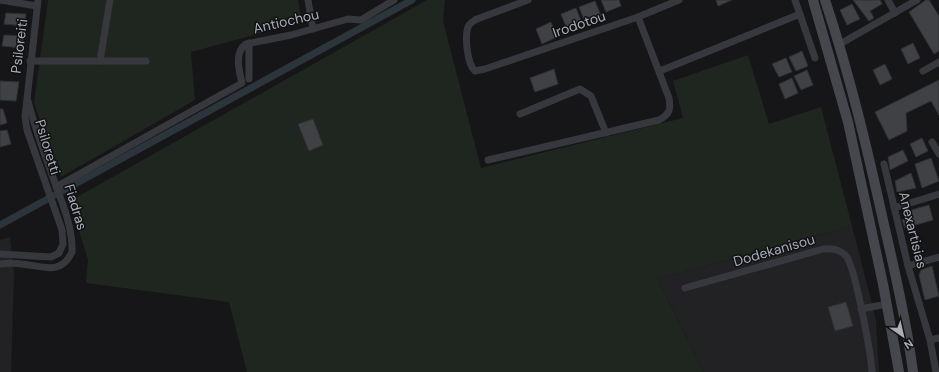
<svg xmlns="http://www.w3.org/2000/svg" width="939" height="372" font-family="'DM Sans',sans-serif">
	<rect width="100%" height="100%" fill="#161618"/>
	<!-- built -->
	<g fill="#222225">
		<path d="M 852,226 L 876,320 L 879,372 L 703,372 L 658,279 Z"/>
		<path d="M 10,237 L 14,274 L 11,372 L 0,372 L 0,240 Z"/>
	</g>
	<!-- green -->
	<g fill="#1e261f">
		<path d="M 48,0 L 298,0 L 302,22 L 191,52 L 195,100 L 61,177 L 34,103 Z"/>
		<path d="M 427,0 L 445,0 L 443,21 L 481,168 L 683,118 L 673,81 L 748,55 L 769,124 L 821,107 L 852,226 L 658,279 L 703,372 L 247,372 L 229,302 L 86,283 L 88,260 L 70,201 Z"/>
	</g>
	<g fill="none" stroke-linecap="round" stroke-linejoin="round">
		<!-- canal -->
		<path stroke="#2c353c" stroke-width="7" d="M 0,225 L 412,0"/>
	</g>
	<!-- building -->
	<g fill="#404145" stroke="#303034">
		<path d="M 601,0 L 619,0 L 621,6 L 606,12 Z"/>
		<path d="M 716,0 L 732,0 L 718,6 Z"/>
		<path d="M 853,0 L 880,0 L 882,4 L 870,11 L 874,18 L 869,21 Z"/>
		<path d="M 926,0 L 929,0 L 939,16 L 939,51 L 934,54 L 909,12 Z"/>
		<path d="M 595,1 L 601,16 L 585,22 L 579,7 Z"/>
		<path d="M 852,4 L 860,19 L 847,25 L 840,10 Z"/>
		<path d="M 576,8 L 582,23 L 567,29 L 561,14 Z"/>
		<path d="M 6,13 L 26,14 L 24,26 L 4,24 Z"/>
		<path d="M 551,22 L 557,37 L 542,44 L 536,29 Z"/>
		<path d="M 4,35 L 24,36 L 22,48 L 2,46 Z"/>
		<path d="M 913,43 L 920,58 L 908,64 L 901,49 Z"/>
		<path d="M 802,51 L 808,66 L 796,71 L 789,57 Z"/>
		<path d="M 786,58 L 792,72 L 779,77 L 772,64 Z"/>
		<path d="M 885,64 L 892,79 L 880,85 L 873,70 Z"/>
		<path d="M 554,69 L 558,84 L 535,92 L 530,78 Z"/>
		<path d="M 807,70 L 813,85 L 801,90 L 794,76 Z"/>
		<path d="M 792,78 L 798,93 L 785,99 L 779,84 Z"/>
		<path d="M 939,80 L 939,115 L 931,101 L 906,113 L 907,131 L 889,140 L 875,112 Z"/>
		<path d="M 0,81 L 19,82 L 16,101 L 0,100 Z"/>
		<path d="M 0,109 L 3,109 L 7,123 L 0,125 Z"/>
		<path d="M 313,119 L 323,145 L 309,151 L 298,124 Z"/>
		<path d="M 7,130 L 11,144 L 0,147 L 0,131 Z"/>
		<path d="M 922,138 L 928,151 L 916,157 L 910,144 Z"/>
		<path d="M 903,150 L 908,161 L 890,170 L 888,157 Z"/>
		<path d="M 931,158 L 939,181 L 922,188 L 915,164 Z"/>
		<path d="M 911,173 L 916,188 L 897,192 L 895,181 Z"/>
		<path d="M 929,205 L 933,220 L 905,228 L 902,220 L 905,219 L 904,216 L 909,215 L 908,211 Z"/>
		<path d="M 932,266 L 939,296 L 925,300 L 919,275 L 921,270 Z"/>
		<path d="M 846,302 L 853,326 L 835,331 L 828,307 Z"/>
	</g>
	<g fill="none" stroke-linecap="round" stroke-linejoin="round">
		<!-- minor -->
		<g stroke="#37383d" stroke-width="7">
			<path d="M 0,0 L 37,6"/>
			<path d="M 308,0 L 313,29"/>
			<path d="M 528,0 L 477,19 C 474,21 471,22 469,25 C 464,34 467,64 475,71 L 485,69 L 638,17 L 679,0"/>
			<path d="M 795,0 L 815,58"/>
			<path d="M 888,0 L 895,13"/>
			<path d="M 840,44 L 917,0"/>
			<path d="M 30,61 L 146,61"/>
			<path d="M 100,61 L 110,0"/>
			<path d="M 660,71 L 800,14"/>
			<path d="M 923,71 L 939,62"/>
			<path d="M 249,79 L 249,43"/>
			<path d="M 520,114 L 580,89 L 591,96 L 606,133"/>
			<path d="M 932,142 L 939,154"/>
			<path d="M 488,160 L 659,120 C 670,114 671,109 669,98 L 638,17"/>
			<path d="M 884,164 L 908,266 L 930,340 L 936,372"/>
			<path d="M 56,187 L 242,83 C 239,71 234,52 246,44 L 291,35 L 348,19 L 361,20 L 394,0"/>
			<path d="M 894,208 L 939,194"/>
			<path d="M 0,254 L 51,257 L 59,253 L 63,244 L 62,230 L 27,130 L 25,117 L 38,0"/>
			<path d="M 0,264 C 7,263 15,263 22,264 C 43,266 61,276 72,252 C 73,229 63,205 55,183 C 45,156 35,129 28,101"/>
			<path d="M 908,266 L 939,257"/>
			<path d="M 685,288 L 823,249 C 831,248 840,249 846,256 C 855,266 871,354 872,372"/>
			<path d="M 861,309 L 887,304"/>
			<path d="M 930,340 L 939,338"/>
		</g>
		<!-- secondary -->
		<g stroke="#45474d" stroke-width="10">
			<path d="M 813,0 L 848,122 L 883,284 L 899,372"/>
			<path d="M 825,0 C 850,75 868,152 885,229 C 896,276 907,324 913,372"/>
		</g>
	</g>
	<g text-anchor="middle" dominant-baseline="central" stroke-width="3" stroke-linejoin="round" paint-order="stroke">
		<!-- street labels -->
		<g font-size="14" fill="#a8adb8" stroke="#111113">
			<text transform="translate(286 21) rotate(-13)">Antiochou</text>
			<text transform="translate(579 24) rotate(-19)">Irodotou</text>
			<text transform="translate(19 46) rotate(-83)">Psiloreiti</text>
			<text transform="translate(48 147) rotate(73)">Psiloretti</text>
			<text transform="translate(76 207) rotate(73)">Fiadras</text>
			<text transform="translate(913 230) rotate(76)">Anexartisias</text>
			<text transform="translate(774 250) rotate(-16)">Dodekanisou</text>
		</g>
	</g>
	<!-- north arrow -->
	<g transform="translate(903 336) rotate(146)" stroke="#111113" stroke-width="3" paint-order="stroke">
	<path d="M0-3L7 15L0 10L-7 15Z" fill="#a8adb8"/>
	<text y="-6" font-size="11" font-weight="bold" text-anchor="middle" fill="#a8adb8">N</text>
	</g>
</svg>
